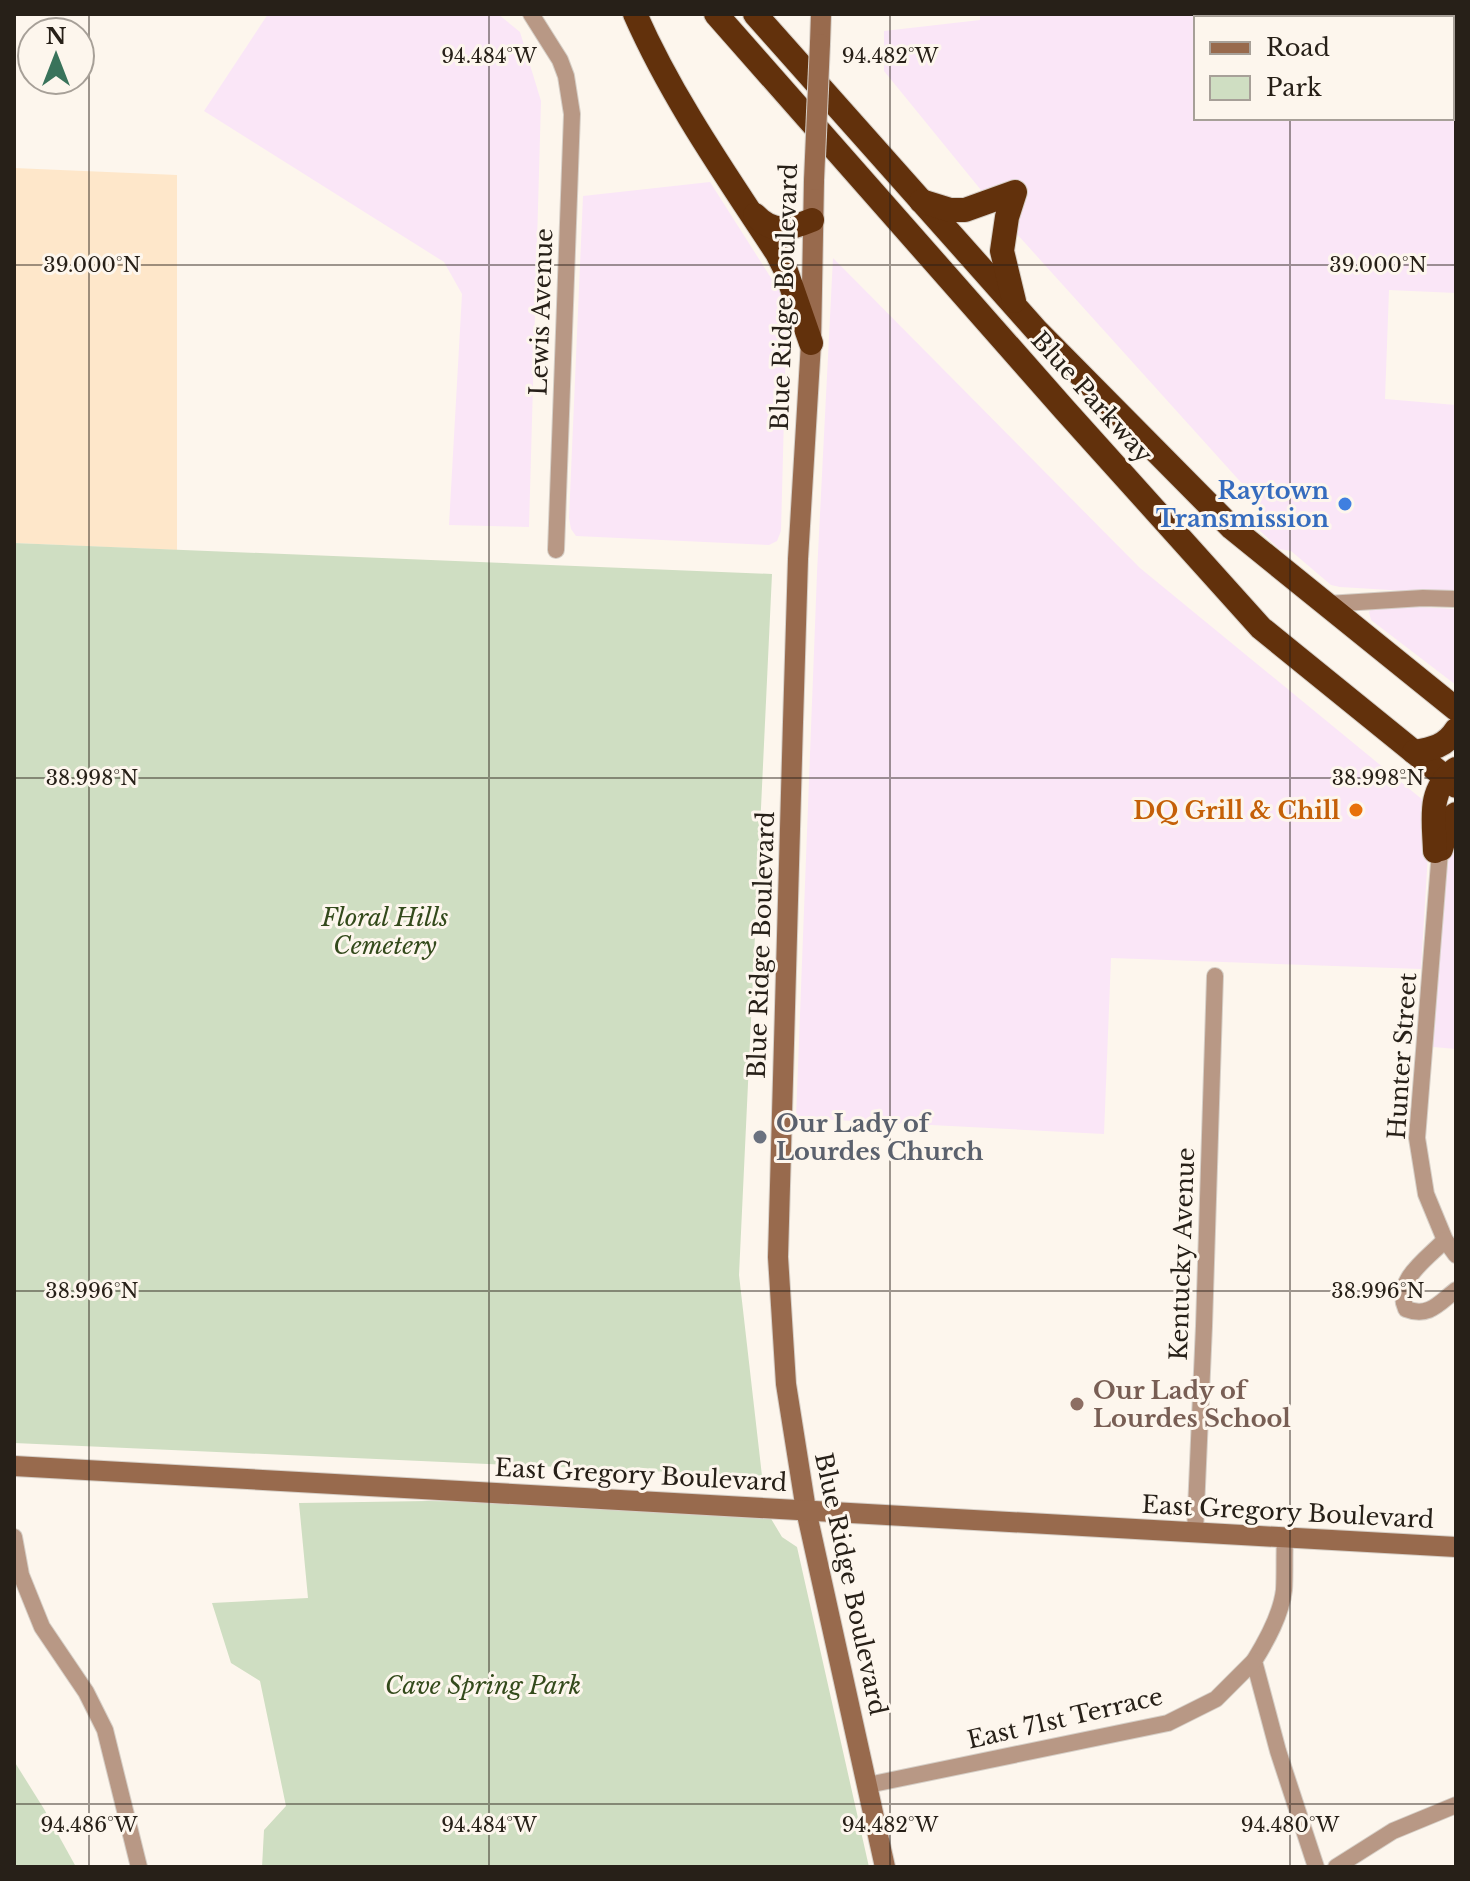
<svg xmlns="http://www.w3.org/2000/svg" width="1470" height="1881" font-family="'Libre Baskerville',serif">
	<rect width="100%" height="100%" fill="#fdf6ed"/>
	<!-- commercial -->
	<g fill="#fae6f7" fill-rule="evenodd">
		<path d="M 268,14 L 498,14 L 520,32 L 541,101 L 529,527 L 449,525 L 462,294 L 444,262 L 204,111 Z"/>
		<path d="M 980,14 L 1456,14 L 1456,293 L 1389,290 L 1385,399 L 1456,405 L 1456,594 L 1340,587 L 1331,585 L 1291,551 L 1279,549 L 1258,529 L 1256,523 L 1257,518 L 1265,509 L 1016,233 L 884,71 L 884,31 L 980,20 ZM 1196,18 L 1452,18 L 1452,118 L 1196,118 Z"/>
		<path d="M 710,182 L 787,303 L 781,531 L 777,541 L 769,545 L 576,536 L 571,529 L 569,518 L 583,196 Z"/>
		<path d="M 833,258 L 1140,568 L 1429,805 L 1430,820 L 1421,969 L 1111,958 L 1104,1134 L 796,1118 L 817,573 Z"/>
		<path d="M 1378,605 L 1456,609 L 1456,685 L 1371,620 L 1369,612 L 1372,608 Z"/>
		<path d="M 1456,830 L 1456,1049 L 1433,1047 L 1443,892 L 1450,851 Z"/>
	</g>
	<!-- built -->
	<path fill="#fee7ca" d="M 14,168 L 177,175 L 177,550 L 14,543 Z"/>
	<!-- green -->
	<g fill="#cfdec2">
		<path d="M 14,543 L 772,574 L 739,1275 L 762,1476 L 14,1443 Z"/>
		<path d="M 428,1501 L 553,1503 L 770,1517 L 782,1537 L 797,1547 L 869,1867 L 262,1867 L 264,1830 L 286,1806 L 260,1681 L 231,1663 L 212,1603 L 308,1598 L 299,1503 Z"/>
		<path d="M 14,1761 L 44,1809 L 76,1867 L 14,1867 Z"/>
	</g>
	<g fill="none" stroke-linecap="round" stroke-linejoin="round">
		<!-- street casing -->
		<g stroke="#d6cfc7" stroke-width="18">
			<g id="street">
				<path d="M 531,14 L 560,60 L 566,76 L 572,114 L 556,550"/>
				<path d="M 1327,604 L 1423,598 L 1456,599"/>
				<path d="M 1440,851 L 1417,1138 L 1426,1194 L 1445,1240 L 1456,1255"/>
				<path d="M 1445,1240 C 1427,1259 1393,1280 1406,1309 C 1429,1318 1439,1303 1456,1290"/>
				<path d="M 1195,1532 L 1204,1326 L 1215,976"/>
				<path d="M 14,1537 L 21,1575 L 42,1627 L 86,1692 L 105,1730 L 139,1867"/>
				<path d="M 1285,1538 C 1284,1555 1285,1573 1284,1590 C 1281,1615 1267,1640 1254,1661 L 1278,1751 L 1316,1867"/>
				<path d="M 868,1785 L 1168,1723 L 1216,1699 L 1254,1661"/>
				<path d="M 1336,1867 L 1393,1831 L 1456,1805"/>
			</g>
		</g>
		<!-- secondary casing -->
		<g stroke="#d6cfc7" stroke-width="22">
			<g id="secondary">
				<path d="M 820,44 L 821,14"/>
				<path d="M 814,180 L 811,343 L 798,559 L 793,722 L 778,1257 L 786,1384 L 806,1510 L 885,1867"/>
				<path d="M 14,1466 L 1456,1547"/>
			</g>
		</g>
		<!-- highway casing -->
		<g stroke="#d6cfc7" stroke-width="26">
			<g id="highway">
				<path d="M 635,14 C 673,100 726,175 777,253 L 786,271 L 811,343"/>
				<path d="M 716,14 L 1064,409 L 1261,628 L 1456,786"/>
				<path d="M 755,14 L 1037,331 L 1232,528 L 1456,709"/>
				<path d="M 921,201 L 950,210 L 965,210 L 1015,192 L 1007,217 L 1002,251 L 1014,301"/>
				<path d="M 755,215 C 774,235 790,229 812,220"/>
				<path d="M 1414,752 C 1432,749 1446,746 1456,730"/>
				<path d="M 1441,849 L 1450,819 L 1456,814"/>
				<path d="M 1435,851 C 1434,819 1427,790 1456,769"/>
			</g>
		</g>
		<!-- street -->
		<use href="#street" stroke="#b89885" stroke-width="16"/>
		<!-- secondary -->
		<use href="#secondary" stroke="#986a4d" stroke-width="20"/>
		<!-- highway -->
		<use href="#highway" stroke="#62310c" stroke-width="24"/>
		<!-- secondary-bridge casing -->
		<g stroke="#d6cfc7" stroke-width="22" stroke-linecap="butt">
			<path id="secondary-bridge" d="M 814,180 L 820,44"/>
		</g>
		<!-- secondary-bridge -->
		<use href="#secondary-bridge" stroke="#986a4d" stroke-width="20"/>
	</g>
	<!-- ticks -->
	<path fill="none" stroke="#272018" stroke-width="2" stroke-opacity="0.45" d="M 89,14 L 89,1867M 489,14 L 489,1867M 890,14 L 890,1867M 1290,14 L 1290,18M 1290,118 L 1290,1867M 14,265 L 1456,265M 14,778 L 1456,778M 14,1291 L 1456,1291M 14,1804 L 1456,1804"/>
	<!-- markers -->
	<circle fill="#3f7fe0" stroke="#fdf6ed" stroke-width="3" cx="1345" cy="504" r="8"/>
	<circle fill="#e8710a" stroke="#fdf6ed" stroke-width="3" cx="1356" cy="810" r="8"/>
	<circle fill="#6b7280" stroke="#fdf6ed" stroke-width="3" cx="760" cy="1137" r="8"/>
	<circle fill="#8d6e63" stroke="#fdf6ed" stroke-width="3" cx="1077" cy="1404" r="8"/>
	<g text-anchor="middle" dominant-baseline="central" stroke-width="6" stroke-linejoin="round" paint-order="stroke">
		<!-- street labels -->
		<g font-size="24" fill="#272018" stroke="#fdf6ed">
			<text transform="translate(784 297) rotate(-88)">Blue Ridge Boulevard</text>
			<text transform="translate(541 312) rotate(-88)">Lewis Avenue</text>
			<text transform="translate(1092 397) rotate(48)">Blue Parkway</text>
			<text transform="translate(761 945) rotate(-88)">Blue Ridge Boulevard</text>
			<text transform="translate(1402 1056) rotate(-86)">Hunter Street</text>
			<text transform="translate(1182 1254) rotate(-88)">Kentucky Avenue</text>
			<text transform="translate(641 1475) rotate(3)">East Gregory Boulevard</text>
			<text transform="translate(1288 1512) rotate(3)">East Gregory Boulevard</text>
			<text transform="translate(851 1584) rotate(78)">Blue Ridge Boulevard</text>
			<text transform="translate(1065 1718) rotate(-13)">East 71st Terrace</text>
		</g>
		<!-- shop labels -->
		<g font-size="24" font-weight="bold" fill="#366cbe" stroke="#fdf6ed" text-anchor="end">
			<text x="1329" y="490">Raytown<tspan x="1329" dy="28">Transmission</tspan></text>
		</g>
		<!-- food labels -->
		<g font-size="24" font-weight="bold" fill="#c56008" stroke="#fdf6ed" text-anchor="end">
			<text x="1340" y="810">DQ Grill &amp; Chill</text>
		</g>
		<!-- park labels -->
		<g font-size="24" font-style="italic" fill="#334a1b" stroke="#fdf6ed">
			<text x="385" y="917">Floral Hills<tspan x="385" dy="28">Cemetery</tspan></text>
			<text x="483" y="1685">Cave Spring Park</text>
		</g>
		<!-- worship labels -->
		<g font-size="24" font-weight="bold" fill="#5b616d" stroke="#fdf6ed" text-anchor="start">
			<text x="776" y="1123">Our Lady of<tspan x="776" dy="28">Lourdes Church</tspan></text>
		</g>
		<!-- education labels -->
		<g font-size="24" font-weight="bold" fill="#785e54" stroke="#fdf6ed" text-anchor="start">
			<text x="1093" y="1390">Our Lady of<tspan x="1093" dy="28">Lourdes School</tspan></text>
		</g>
	</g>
	<g font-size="20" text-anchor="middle" fill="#272018" stroke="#fdf6ed" stroke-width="6" stroke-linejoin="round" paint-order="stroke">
		<text x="489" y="63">94.484°W</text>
		<text x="890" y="63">94.482°W</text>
		<text x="92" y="272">39.000°N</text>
		<text x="1378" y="272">39.000°N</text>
		<text x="92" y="785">38.998°N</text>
		<text x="1378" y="785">38.998°N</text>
		<text x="92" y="1298">38.996°N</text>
		<text x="1378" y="1298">38.996°N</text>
		<text x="89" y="1832">94.486°W</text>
		<text x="489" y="1832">94.484°W</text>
		<text x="890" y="1832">94.482°W</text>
		<text x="1290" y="1832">94.480°W</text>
	</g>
	<!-- border -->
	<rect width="1470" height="1881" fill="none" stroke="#272018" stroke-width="32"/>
	<!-- legend -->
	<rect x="1194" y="16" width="260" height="104" fill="#fdf6ed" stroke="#a7a098" stroke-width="2"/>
	<rect x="1210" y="42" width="40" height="12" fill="#986a4d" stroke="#a7a098" stroke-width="2"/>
	<text x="1266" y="56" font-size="24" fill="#272018">Road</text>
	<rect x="1210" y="76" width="40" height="24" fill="#cfdec2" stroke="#a7a098" stroke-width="2"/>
	<text x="1266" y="96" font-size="24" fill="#272018">Park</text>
	<!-- north arrow -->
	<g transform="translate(56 56)"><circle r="38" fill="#fdf6ed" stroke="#a7a098" stroke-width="2"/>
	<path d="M0-6L14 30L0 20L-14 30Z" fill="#39735b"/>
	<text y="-12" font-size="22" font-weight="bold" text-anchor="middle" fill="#272018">N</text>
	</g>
</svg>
